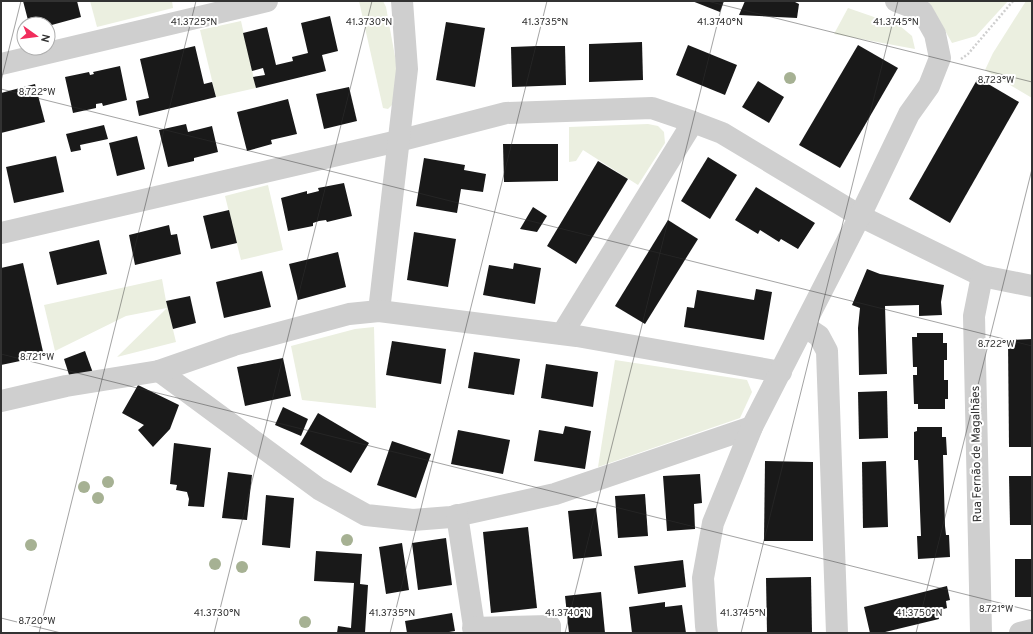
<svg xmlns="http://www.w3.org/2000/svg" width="1033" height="634" font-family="Overpass,sans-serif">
	<rect width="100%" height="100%" fill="#fff"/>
	<!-- green -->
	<g fill="#ebefe0">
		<path d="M 90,1 L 172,1 L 173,8 L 97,27 Z"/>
		<path d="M 359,1 L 383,1 L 386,7 L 398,73 L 392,105 L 388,109 L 383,108 Z"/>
		<path d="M 927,1 L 1008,1 L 976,36 L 952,43 L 929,2 Z"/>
		<path d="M 1026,1 L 1032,1 L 1032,98 L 985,70 L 993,53 Z"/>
		<path d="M 848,8 L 900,26 L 912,36 L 915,49 L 834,34 Z"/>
		<path d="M 241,21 L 256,88 L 216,97 L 200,30 Z"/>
		<path d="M 648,124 L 658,126 L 664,132 L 665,143 L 638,185 L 583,150 L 576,161 L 569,162 L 569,127 Z"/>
		<path d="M 268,185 L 283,250 L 241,260 L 225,196 Z"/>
		<path d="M 162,279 L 166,301 L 176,342 L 117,357 L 167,308 L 126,316 L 55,351 L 44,305 Z"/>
		<path d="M 374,327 L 376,408 L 302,400 L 291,346 L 355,329 Z"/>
		<path d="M 615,360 L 747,380 L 752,392 L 740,418 L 598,467 Z"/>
	</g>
	<!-- building -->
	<g fill="#191919">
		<path d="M 23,1 L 77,1 L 81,17 L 48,26 L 48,24 L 29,24 Z"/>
		<path d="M 692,1 L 724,1 L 720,12 Z"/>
		<path d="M 745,1 L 793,1 L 799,4 L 797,18 L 739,15 Z"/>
		<path d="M 330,16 L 338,51 L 322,55 L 326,71 L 256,88 L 253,77 L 265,75 L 263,68 L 252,71 L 243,33 L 267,27 L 276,65 L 293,61 L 292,57 L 308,53 L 301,23 Z"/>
		<path d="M 446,22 L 485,28 L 475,87 L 436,80 Z"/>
		<path d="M 642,42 L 643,80 L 589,82 L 589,44 Z"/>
		<path d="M 688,45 L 737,65 L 725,95 L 676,75 Z"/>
		<path d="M 858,45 L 898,68 L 840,168 L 799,145 Z"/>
		<path d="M 195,46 L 204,84 L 212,82 L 216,97 L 139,116 L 136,101 L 149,98 L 140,59 Z"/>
		<path d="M 537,46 L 565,46 L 566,85 L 512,87 L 511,47 Z"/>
		<path d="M 120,66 L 127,100 L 103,106 L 102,103 L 96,104 L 96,108 L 73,113 L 65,77 L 89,72 L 90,75 L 94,74 L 93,72 Z"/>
		<path d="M 978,78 L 1019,102 L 950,223 L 909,199 Z"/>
		<path d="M 758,81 L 784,97 L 769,123 L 742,107 Z"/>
		<path d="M 35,84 L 45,122 L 1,133 L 1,93 Z"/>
		<path d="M 349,87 L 357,121 L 324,129 L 316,94 Z"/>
		<path d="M 288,99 L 297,134 L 271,140 L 272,144 L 247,151 L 237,112 Z"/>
		<path d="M 186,124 L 188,132 L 212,126 L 218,152 L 194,158 L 194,161 L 168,167 L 159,130 Z"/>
		<path d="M 104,125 L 108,139 L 80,145 L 81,150 L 71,152 L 66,134 Z"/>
		<path d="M 137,136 L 145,169 L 117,176 L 109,143 Z"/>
		<path d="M 503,144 L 558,144 L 558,181 L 504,182 Z"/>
		<path d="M 56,156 L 64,192 L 14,203 L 6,167 Z"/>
		<path d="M 708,157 L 737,175 L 710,219 L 681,201 Z"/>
		<path d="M 424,158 L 465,165 L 464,170 L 486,174 L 483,192 L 461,189 L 457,213 L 416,206 Z"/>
		<path d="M 598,161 L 628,179 L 576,264 L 547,246 Z"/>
		<path d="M 344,183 L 352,216 L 327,222 L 326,220 L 319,221 L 313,223 L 313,226 L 288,231 L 281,198 L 307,191 L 307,194 L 319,191 L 318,188 Z"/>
		<path d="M 756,187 L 815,223 L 798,249 L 781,239 L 779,242 L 760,230 L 758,234 L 735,220 Z"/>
		<path d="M 533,207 L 547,216 L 537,232 L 520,229 Z"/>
		<path d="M 229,210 L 237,243 L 211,249 L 203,216 Z"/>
		<path d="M 668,220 L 698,239 L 645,324 L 615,306 Z"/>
		<path d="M 169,225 L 171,235 L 177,234 L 181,254 L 135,265 L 129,235 Z"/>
		<path d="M 414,232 L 456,239 L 448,287 L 407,280 Z"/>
		<path d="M 99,240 L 107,274 L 57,285 L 49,252 Z"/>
		<path d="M 338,252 L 346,287 L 298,300 L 289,264 Z"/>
		<path d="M 23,263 L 44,356 L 1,365 L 1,268 Z"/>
		<path d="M 514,263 L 541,268 L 535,304 L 483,295 L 489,265 L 513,269 Z"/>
		<path d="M 867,269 L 880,274 L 944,285 L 941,302 L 942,315 L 919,316 L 919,305 L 885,306 L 887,374 L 859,375 L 858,328 L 860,308 L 852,305 Z"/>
		<path d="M 262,271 L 271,307 L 224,318 L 216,282 Z"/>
		<path d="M 756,289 L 772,292 L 764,340 L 684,327 L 687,307 L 694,308 L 697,290 L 754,300 Z"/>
		<path d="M 190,296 L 196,323 L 173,329 L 166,301 Z"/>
		<path d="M 917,333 L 943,333 L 943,343 L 947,343 L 947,360 L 944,360 L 944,380 L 948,380 L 948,399 L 945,399 L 945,409 L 918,409 L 918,404 L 914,404 L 913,375 L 917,375 L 917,367 L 913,367 L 912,337 L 917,337 Z"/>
		<path d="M 1032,339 L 1032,447 L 1009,447 L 1008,340 Z"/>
		<path d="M 392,341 L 446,349 L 441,384 L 386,375 Z"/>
		<path d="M 85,351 L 93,373 L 71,381 L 64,359 Z"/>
		<path d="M 474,352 L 520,359 L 514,395 L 468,388 Z"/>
		<path d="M 283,358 L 291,396 L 245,406 L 237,367 Z"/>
		<path d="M 546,364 L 598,372 L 593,407 L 541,398 Z"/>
		<path d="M 138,385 L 179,405 L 170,429 L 153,447 L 138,430 L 144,425 L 122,413 Z"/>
		<path d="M 887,391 L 888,438 L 859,439 L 858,392 Z"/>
		<path d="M 283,407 L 308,419 L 301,436 L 275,425 Z"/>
		<path d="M 318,413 L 369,443 L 351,473 L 300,444 Z"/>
		<path d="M 565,426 L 591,431 L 585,469 L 534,461 L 539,430 L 563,434 Z"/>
		<path d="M 917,427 L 942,427 L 942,437 L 946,437 L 947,455 L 943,455 L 945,526 L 946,535 L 949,535 L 950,557 L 918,559 L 917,536 L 921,536 L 918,460 L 914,460 L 914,432 L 917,431 Z"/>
		<path d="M 458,430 L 510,440 L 503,474 L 451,464 Z"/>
		<path d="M 392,441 L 431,454 L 416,498 L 377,485 Z"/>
		<path d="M 174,443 L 211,448 L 204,507 L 188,506 L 189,499 L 187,492 L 176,490 L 177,485 L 170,484 Z"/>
		<path d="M 765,461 L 813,462 L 813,541 L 764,541 Z"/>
		<path d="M 886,461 L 888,527 L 863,528 L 862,462 Z"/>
		<path d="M 228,472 L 252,475 L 247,520 L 222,518 Z"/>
		<path d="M 700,474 L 702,503 L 694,504 L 695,529 L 667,531 L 663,476 Z"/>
		<path d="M 1009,476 L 1032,476 L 1032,525 L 1010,525 Z"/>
		<path d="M 645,494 L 648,536 L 618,538 L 615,496 Z"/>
		<path d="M 266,495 L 294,498 L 290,548 L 262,545 Z"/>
		<path d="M 596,508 L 602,556 L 573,559 L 568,511 Z"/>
		<path d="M 528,527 L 537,608 L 491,613 L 483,532 Z"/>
		<path d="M 446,538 L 452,585 L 418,590 L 412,543 Z"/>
		<path d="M 402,543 L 409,590 L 386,594 L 379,547 Z"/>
		<path d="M 316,551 L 362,554 L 360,584 L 368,585 L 365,633 L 337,633 L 338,626 L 351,628 L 354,583 L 314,581 Z"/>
		<rect x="1015" y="559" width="17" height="38"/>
		<path d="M 683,560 L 686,587 L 638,594 L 634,566 Z"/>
		<path d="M 811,577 L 812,633 L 767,633 L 766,578 Z"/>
		<path d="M 947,586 L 950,600 L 946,601 L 947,608 L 937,611 L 939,619 L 881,633 L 870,633 L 864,607 Z"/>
		<path d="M 601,592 L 605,633 L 569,633 L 565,596 Z"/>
		<path d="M 665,602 L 665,607 L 682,605 L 686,633 L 632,633 L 629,607 Z"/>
		<path d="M 452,613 L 455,631 L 443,633 L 407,633 L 405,621 Z"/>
	</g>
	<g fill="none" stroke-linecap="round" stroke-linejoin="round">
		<!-- path -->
		<path stroke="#cfcfcf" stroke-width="2.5" stroke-dasharray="2 2" stroke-linecap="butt" d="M 961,59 L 968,54 L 1013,1"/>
		<!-- minor -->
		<g stroke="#cfcfcf" stroke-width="22">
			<path d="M 1,64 L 267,1"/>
			<path d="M 1,233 L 398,141 L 506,113 L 652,108 L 693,122 L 722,133 L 860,216 L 982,276 L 1032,286"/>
			<path d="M 379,311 L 407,69 L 402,1"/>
			<path d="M 804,326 L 819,336 L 827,351 L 837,633"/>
			<path d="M 562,334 L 693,122"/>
			<path d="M 159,371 L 319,489 L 366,515 L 413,520 L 451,517 L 555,494 L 752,427"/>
			<path d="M 1,401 L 66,386 L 159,371 L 234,345 L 349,314 L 379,311 L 577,336 L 781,372"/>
			<path d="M 457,515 L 475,633"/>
			<path d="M 473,628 L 550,626 L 550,633"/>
			<path d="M 707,633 L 706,626 L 703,578 L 713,523 L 752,427 L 860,216 L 909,114 L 929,86 L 940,58 L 935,34 L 922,11 L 896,1"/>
			<path d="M 981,633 L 974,316 L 982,276"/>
			<path d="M 1020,633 L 1032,630"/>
		</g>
	</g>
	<!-- trees -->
	<g fill="#a6b193">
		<circle cx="790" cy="78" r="6"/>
		<circle cx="108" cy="482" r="6"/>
		<circle cx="84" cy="487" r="6"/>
		<circle cx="98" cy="498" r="6"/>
		<circle cx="347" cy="540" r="6"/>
		<circle cx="31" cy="545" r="6"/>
		<circle cx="215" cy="564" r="6"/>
		<circle cx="242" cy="567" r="6"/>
		<circle cx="305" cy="622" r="6"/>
	</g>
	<!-- ticks -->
	<path fill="none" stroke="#323232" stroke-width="1" stroke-opacity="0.45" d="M 707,1 L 1032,82M 1,81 L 21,1M 1,89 L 1032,346M 1,354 L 1032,611M 1,618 L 61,633M 39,633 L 196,1M 214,633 L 372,1M 390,633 L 547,1M 565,633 L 723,1M 741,633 L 898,1M 916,633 L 1032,169"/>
	<g text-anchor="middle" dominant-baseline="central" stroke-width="4" stroke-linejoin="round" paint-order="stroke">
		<!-- street labels -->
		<g font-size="12" fill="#323232" stroke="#fff">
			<text transform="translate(977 454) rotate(-91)">Rua Fernão de Magalhães</text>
		</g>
	</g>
	<g font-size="10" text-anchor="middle" fill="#323232" stroke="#fff" stroke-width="4" stroke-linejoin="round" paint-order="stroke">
		<text x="194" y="25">41.3725°N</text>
		<text x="369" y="25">41.3730°N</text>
		<text x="545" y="25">41.3735°N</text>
		<text x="720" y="25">41.3740°N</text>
		<text x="896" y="25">41.3745°N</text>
		<text x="996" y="83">8.723°W</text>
		<text x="37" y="95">8.722°W</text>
		<text x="996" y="347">8.722°W</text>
		<text x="37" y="360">8.721°W</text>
		<text x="996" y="612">8.721°W</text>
		<text x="217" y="616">41.3730°N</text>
		<text x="392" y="616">41.3735°N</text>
		<text x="568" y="616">41.3740°N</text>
		<text x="743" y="616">41.3745°N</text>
		<text x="919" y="616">41.3750°N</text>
		<text x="37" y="624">8.720°W</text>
	</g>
	<!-- border -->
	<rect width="1033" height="634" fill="none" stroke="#323232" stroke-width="4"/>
	<!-- north arrow -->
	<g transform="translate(36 36) rotate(104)"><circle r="19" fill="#ffffff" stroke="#adadad"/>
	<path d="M0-3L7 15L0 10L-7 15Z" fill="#f12d5c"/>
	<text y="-6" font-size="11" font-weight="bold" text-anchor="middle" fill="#323232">N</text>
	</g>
</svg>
